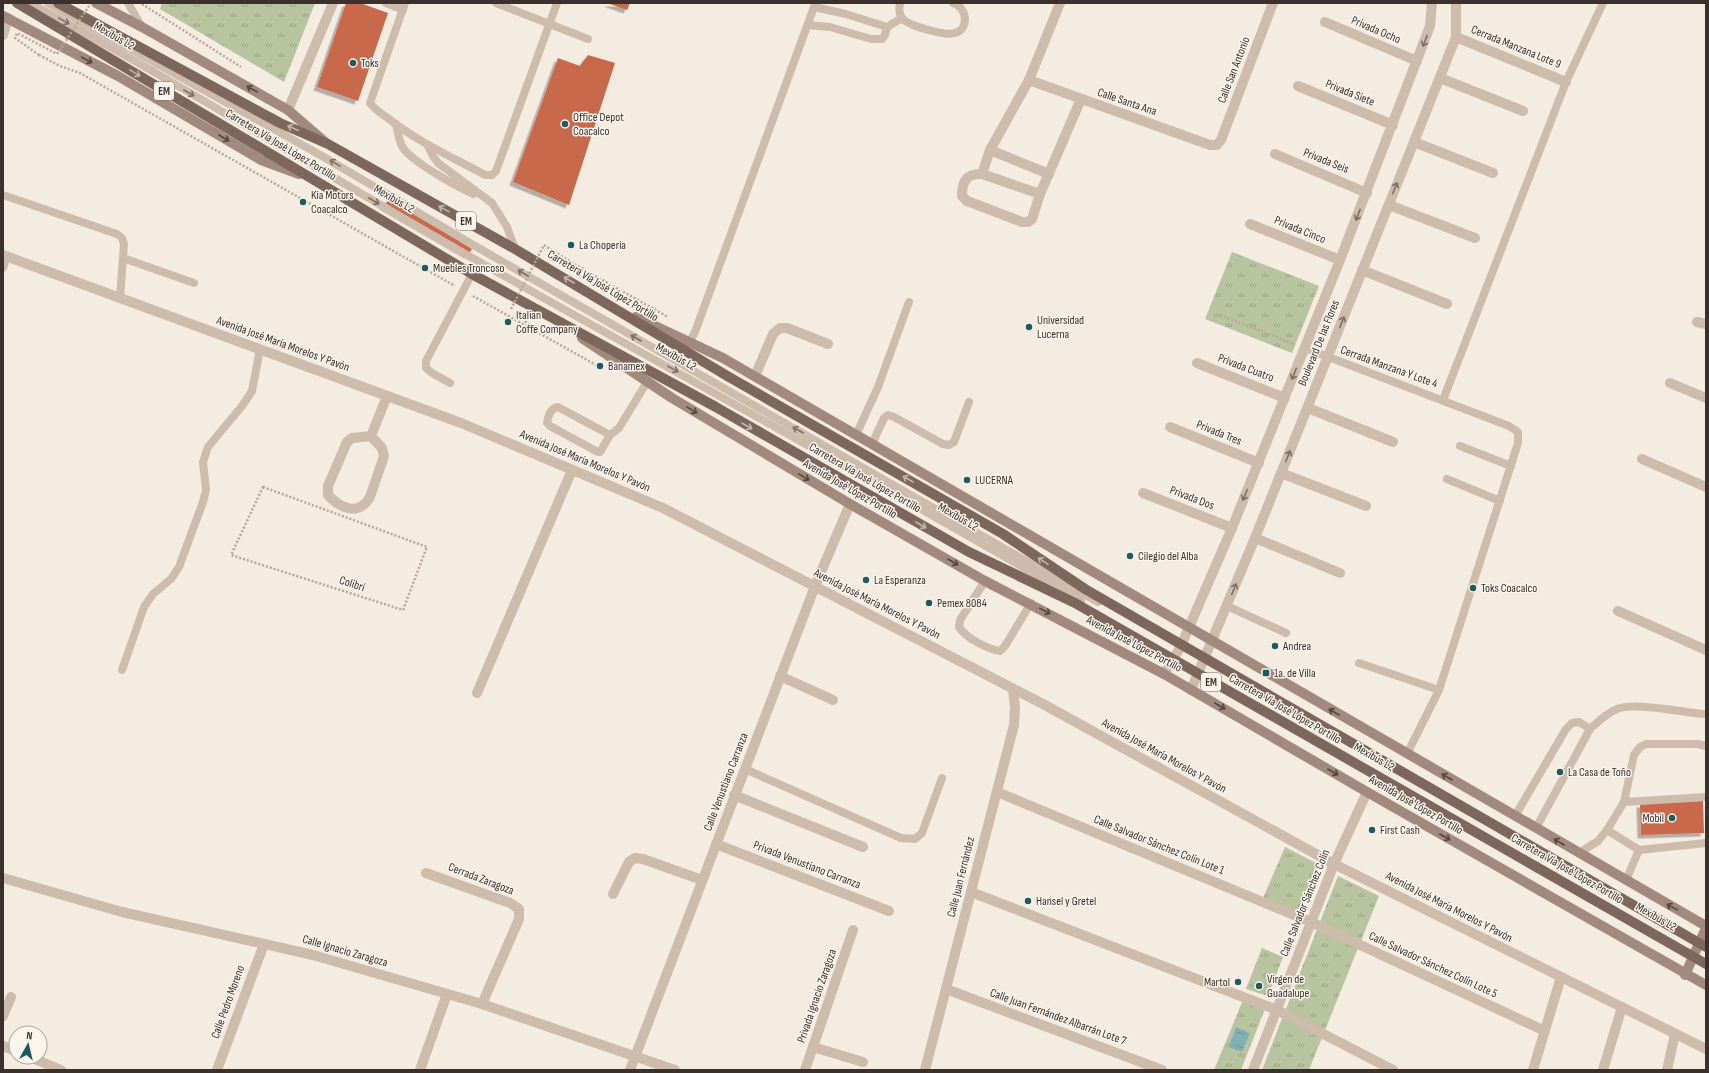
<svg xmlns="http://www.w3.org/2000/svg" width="1709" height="1073" font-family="'Sofia Sans Condensed',sans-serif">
	<defs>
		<pattern id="grass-tufts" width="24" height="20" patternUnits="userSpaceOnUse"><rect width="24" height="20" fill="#b8c4a0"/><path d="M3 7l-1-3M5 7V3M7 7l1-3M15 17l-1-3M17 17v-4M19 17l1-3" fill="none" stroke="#97a083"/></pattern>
		<pattern id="water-ripples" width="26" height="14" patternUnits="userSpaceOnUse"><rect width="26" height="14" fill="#7fb0b2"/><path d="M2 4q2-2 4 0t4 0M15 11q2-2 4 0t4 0" fill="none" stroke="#699091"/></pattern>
		<filter id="shadow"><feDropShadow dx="-3.5" dy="3.5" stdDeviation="0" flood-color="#0004"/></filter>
	</defs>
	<rect width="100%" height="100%" fill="#f4ebe1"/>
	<!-- grass -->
	<g fill="url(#grass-tufts)">
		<path d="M 162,3 L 315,3 L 284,82 L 160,9 Z"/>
		<path d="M 1232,252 L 1319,286 L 1292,353 L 1205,319 Z"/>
		<path d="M 1285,847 L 1320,865 L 1300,914 L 1263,898 Z"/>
		<path d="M 1338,876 L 1379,896 L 1309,1070 L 1262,1070 Z"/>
		<path d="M 1262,948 L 1283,957 L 1268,996 L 1246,989 Z"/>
		<path d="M 1243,1000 L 1265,1009 L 1241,1070 L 1214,1070 Z"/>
	</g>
	<!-- water -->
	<path fill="url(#water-ripples)" d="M 1236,1027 L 1250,1033 L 1242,1052 L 1229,1047 Z"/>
	<!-- building -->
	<g fill="#c8694b" filter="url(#shadow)">
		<path d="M 346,3 L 360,3 L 388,13 L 358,101 L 317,87 Z"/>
		<path d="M 607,3 L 630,3 L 627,10 Z"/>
		<path d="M 588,55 L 615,63 L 569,205 L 513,182 L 558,58 L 580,66 Z"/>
		<path d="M 392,197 L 472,249 L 468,255 L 383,206 Z"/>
		<path d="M 1703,801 L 1704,833 L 1641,835 L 1640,804 Z"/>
	</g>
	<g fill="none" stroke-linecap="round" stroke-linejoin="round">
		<!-- path -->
		<g stroke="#b9a596" stroke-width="2.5" stroke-dasharray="2 2" stroke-linecap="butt">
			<path d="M 142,4 L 241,67"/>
			<path d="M 39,55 L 60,66 L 80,73 L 455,286"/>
			<path d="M 544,245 L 574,264 L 668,317"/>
			<path d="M 473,296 L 603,369"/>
			<path d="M 516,313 L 533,328"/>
			<path d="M 1220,315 L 1294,344"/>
			<path d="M 263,487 L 427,547 L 403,610 L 231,555 Z"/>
		</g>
		<!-- service -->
		<g stroke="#cdbbac" stroke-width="8">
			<path d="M 30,3 C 178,82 321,172 467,255 C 671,370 878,482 1081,601"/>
			<path d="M 48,3 L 322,156 L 475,246 L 1098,602"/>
			<path d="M 128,3 L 142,27"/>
			<path d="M 386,3 L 403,10"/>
			<path d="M 405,3 L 370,103 C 375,110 382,114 389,119 C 418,142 452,157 485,175 L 492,175 L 496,171 L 557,3"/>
			<path d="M 496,3 L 588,39"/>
			<path d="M 900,3 C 899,8 899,14 902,18 C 908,26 945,36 955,33 C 970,29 967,7 953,3"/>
			<path d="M 808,25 L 830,27 L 871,39 L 882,39 L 885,35 L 887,27"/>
			<path d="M 396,124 C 398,132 399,142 403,148 C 414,163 456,186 473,194"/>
			<path d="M 428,146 L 433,156 L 438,163 L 492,203 L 507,227 L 515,249"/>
			<path d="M 3,195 L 117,234 L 122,238 L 124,244 L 120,298"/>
			<path d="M 123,258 L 194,283"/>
			<path d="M 3,268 L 7,256"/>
			<path d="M 689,343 L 695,332 L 814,7 L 846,14 L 887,27 L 902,18"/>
			<path d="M 1305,348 L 1509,426 L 1518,432 L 1518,443 L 1439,690 L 1407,754"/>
			<path d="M 450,383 L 432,373 L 426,368 L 426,361 L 472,274"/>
			<path d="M 1443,400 L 1566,82 L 1603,3"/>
			<path d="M 610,435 L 558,407 C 551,408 548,416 547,423 L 550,426 L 596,451 L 600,452 L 610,435 L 619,428 L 647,382"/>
			<path d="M 856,435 L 878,387 L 909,302"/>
			<path d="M 872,444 L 884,418 L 888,415 L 894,417 L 943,444 L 949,445 L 954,442 L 969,402"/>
			<path d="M 1460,446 L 1511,466"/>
			<path d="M 1447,479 L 1500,501"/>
			<path d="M 985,581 L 960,620 L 959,627 C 966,638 987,649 1000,651 L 1005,646 L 1031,603"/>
			<path d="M 1227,606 L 1286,633"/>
			<path d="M 1359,663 L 1439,690"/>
			<path d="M 122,670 L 144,607 L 153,594 L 171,579 L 179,567 L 203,502 L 206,490 L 203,462 L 208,447 L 242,406 L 252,391 L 260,349"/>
			<path d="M 1590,729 C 1599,721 1609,711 1620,708 C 1638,703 1683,712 1703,714"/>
			<path d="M 745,769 L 901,838 L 915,839 L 922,833 L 942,778"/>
			<path d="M 1624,802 L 1634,755 L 1640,747 L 1646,744 L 1698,744 L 1706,746"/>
			<path d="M 1515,816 L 1566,729 L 1572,723 L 1579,722 L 1590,729 L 1536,828"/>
			<path d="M 1607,830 L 1639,850 L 1706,843"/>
			<path d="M 1579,853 L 1598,841 L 1607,830 L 1624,802 L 1706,797"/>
			<path d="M 1626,880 L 1639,850"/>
		</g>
		<!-- minor -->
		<g stroke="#cdbbac" stroke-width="10">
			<path d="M 1325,22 L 1417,61"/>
			<path d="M 3,35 L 8,18"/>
			<path d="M 1456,37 L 1566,82"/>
			<path d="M 1440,78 L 1523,111"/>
			<path d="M 1029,80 L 1210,145 L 1217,145 L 1221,140 L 1273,3"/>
			<path d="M 1298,86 L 1393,125"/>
			<path d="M 288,110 L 333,3"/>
			<path d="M 1414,142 L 1493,173"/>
			<path d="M 1275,154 L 1367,193"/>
			<path d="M 982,174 L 990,150"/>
			<path d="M 1049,174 L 990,150 L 1029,80 L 1060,3"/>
			<path d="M 1040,194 L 982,174 C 967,173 962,181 962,196 L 967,201 L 1022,222 L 1028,222 L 1032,219 L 1040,194 L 1081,99"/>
			<path d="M 1389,205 L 1475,238"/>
			<path d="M 1250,224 L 1340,260"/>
			<path d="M 3,255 L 461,423 L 663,508 L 1043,704 L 1334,864 L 1706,1049"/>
			<path d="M 1362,270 L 1447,304"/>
			<path d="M 1697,322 L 1706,324"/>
			<path d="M 1197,363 L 1285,398"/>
			<path d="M 755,376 L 773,334 L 780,328 L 787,328 L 828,344"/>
			<path d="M 1670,383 L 1706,398"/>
			<path d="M 1308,408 L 1393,442"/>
			<path d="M 1170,427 L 1259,463"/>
			<path d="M 371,436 L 382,448 L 384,456 L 370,497 C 358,517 340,508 328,495 L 328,486 L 347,442 L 352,438 L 371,436 L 387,396"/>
			<path d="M 1642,459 L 1706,487"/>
			<path d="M 1281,473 L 1366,506"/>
			<path d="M 1143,493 L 1232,528"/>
			<path d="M 1255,538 L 1340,573"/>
			<path d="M 1618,611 L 1706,650"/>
			<path d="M 780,676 L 833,700"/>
			<path d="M 477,693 L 572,470"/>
			<path d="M 997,792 L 1311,922 L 1545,1031"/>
			<path d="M 734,795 L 863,847"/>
			<path d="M 716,844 L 889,911"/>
			<path d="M 426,873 L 510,903 L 519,909 L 519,919 L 482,1004"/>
			<path d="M 3,878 L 122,912 L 313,955 L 482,1004 L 675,1070"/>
			<path d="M 971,892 L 1277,1010 L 1393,1070"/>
			<path d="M 613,894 L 629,862 L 635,858 L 643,859 L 702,880"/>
			<path d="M 946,989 L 1162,1070"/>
			<path d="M 3,1016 L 11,997"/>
			<path d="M 3,1046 L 16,1051"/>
			<path d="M 813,1047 L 863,1062"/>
			<path d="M 30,1057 L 61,1070"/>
			<path d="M 217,1070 L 264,944"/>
			<path d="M 420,1070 L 447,994"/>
			<path d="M 805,1070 L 853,930"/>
			<path d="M 925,1070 L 1014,725 L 1015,708 L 1013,689"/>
			<path d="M 1533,1070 L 1561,977"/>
			<path d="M 1603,1070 L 1622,1007"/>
			<path d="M 1667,1070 L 1675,1034"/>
		</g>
		<!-- tertiary -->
		<g stroke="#cdbbac" stroke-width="10">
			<path d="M 1164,674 L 1180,648 L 1232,528 L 1340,260 L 1430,26 L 1432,3"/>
			<path d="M 1191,690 L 1255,538 L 1456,37 L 1456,3"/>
			<path d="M 630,1070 L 815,586 L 850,504"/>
			<path d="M 1253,1070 L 1334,864 L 1367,792"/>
		</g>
		<!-- secondary -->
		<g stroke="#a18a7d" stroke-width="10">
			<path d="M 96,3 L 142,27 L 288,110 L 325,142"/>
			<path d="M 3,16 L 118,76 L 261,160 L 299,174"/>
			<path d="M 636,317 L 723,358 L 1706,926"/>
			<path d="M 582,338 L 672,398 L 850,504 L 985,581 L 1164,674 L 1367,792 L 1706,985"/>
			<path d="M 1685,975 L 1706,928"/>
		</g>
		<!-- primary -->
		<g stroke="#7d675c" stroke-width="10">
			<path d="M 17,3 L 472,274 L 714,406"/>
			<path d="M 58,3 L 280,123 L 328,144 L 515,249 L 729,377"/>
		</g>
		<!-- path-bridge -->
		<g stroke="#b9a596" stroke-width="2.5" stroke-dasharray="2 2" stroke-linecap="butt">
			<path d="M 39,55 L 15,38 L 17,33 L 57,54 L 91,3"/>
			<path d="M 511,309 L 544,245"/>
		</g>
		<!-- primary-bridge -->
		<g stroke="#7d675c" stroke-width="10">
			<path d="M 729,377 L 1003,534 L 1085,589 L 1706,947"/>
			<path d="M 714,406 L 969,552 L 1075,603 L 1706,964"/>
		</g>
	</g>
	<!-- one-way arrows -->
	<defs><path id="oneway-shaft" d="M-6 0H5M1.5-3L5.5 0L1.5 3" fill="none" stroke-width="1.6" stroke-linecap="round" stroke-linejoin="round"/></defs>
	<g stroke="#7d6f65">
		<use href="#oneway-shaft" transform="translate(64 21) rotate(29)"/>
		<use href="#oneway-shaft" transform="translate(1425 41) rotate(111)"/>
		<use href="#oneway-shaft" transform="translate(189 93) rotate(30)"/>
		<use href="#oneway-shaft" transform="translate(335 163) rotate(-149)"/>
		<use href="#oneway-shaft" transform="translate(1395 188) rotate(-68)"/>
		<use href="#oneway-shaft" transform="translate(374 201) rotate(30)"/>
		<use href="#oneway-shaft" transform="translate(1358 215) rotate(111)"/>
		<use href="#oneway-shaft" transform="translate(523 273) rotate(-150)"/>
		<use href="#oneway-shaft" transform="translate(1342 322) rotate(-69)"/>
		<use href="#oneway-shaft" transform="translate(636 338) rotate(-150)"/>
		<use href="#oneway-shaft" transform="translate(673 369) rotate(29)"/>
		<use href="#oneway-shaft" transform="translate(1294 374) rotate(112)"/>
		<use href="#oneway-shaft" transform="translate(798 430) rotate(-150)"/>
		<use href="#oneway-shaft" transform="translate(1288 456) rotate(-68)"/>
		<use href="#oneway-shaft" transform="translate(1245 495) rotate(112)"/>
		<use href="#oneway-shaft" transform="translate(1234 589) rotate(-68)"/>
	</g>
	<g stroke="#544640">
		<use href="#oneway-shaft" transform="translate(87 60) rotate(28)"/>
		<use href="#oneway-shaft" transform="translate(252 89) rotate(-150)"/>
		<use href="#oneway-shaft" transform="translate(224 138) rotate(30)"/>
		<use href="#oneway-shaft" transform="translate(692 410) rotate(31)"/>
		<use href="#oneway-shaft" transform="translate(804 477) rotate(31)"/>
		<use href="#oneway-shaft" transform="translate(953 562) rotate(30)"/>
		<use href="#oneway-shaft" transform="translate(1045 611) rotate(28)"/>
		<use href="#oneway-shaft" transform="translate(1220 706) rotate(30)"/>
		<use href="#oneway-shaft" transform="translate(1334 712) rotate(-150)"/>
		<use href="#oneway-shaft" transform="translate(1333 772) rotate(30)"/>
		<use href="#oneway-shaft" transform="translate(1447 777) rotate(-150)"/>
		<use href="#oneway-shaft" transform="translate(1445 837) rotate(30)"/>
		<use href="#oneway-shaft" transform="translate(1559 842) rotate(-150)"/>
		<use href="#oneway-shaft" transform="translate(1672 907) rotate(-151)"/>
	</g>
	<g stroke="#c2b5ac">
		<use href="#oneway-shaft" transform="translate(135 73) rotate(31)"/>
		<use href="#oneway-shaft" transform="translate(293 128) rotate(-156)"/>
		<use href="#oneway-shaft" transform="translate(444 209) rotate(-151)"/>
		<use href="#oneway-shaft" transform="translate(569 280) rotate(-150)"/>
		<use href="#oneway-shaft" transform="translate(747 426) rotate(30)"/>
		<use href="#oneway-shaft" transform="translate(908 479) rotate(-150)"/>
		<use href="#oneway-shaft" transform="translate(921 525) rotate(30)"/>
		<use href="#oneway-shaft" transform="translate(1043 561) rotate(-146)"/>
	</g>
	<!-- markers -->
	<g fill="#1f5a5e" stroke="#fbf5ee" stroke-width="1.5">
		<circle cx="353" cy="63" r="4"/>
		<circle cx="565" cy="124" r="4"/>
		<circle cx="303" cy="202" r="4"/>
		<circle cx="571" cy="245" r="4"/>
		<circle cx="425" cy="268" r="4"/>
		<circle cx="508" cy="322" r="4"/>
		<circle cx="1029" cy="327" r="4"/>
		<circle cx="600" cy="366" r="4"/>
		<circle cx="967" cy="480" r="4"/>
		<circle cx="1130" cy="556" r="4"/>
		<circle cx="866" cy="580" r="4"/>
		<circle cx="1473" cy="588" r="4"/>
		<circle cx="929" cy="603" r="4"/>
		<circle cx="1275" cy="646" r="4"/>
		<rect x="1262" y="669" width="8" height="8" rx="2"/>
		<circle cx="1560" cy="772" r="4"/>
		<circle cx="1672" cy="818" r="4"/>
		<circle cx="1372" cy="830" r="4"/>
		<circle cx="1028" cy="901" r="4"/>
		<circle cx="1238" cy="982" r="4"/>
		<circle cx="1259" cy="986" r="4"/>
	</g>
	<g text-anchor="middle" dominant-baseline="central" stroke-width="3" stroke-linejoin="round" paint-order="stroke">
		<!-- shield labels -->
		<g fill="#fbf5ee" stroke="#756b66" stroke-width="1">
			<rect x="154" y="82" width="20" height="18" rx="3"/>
			<rect x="456" y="212" width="20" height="18" rx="3"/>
			<rect x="1201" y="673" width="20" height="18" rx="3"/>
		</g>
		<g font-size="11" font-weight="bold" fill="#3b302b">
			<text x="164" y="91">EM</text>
			<text x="466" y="221">EM</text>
			<text x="1211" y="682">EM</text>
		</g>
		<!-- street labels -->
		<g font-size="12" fill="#3b302b" stroke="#fbf5ee">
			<text transform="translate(1376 30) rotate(23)">Privada Ocho</text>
			<text transform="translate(114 36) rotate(30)">Mexibús L2</text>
			<text transform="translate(1516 47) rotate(22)">Cerrada Manzana Lote 9</text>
			<text transform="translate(1234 70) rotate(-69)">Calle San Antonio</text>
			<text transform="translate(1350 93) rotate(22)">Privada Siete</text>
			<text transform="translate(1127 102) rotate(19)">Calle Santa Ana</text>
			<text transform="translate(281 145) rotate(31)">Carretera Vía José López Portillo</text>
			<text transform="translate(1326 161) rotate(22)">Privada Seis</text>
			<text transform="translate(394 199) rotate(30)">Mexibús L2</text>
			<text transform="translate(1300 230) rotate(22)">Privada Cinco</text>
			<text transform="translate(603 286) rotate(31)">Carretera Vía José López Portillo</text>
			<text transform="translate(1319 343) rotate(-68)">Boulevard De las Flores</text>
			<text transform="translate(283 344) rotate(20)">Avenida José María Morelos Y Pavón</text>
			<text transform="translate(676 357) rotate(29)">Mexibús L2</text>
			<text transform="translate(1389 367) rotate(20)">Cerrada Manzana Y Lote 4</text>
			<text transform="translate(1246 368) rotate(21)">Privada Cuatro</text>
			<text transform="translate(1219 433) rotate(22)">Privada Tres</text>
			<text transform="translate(585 461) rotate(23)">Avenida José María Morelos Y Pavón</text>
			<text transform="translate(865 478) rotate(30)">Carretera Vía José López Portillo</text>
			<text transform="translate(850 489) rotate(30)">Avenida José López Portillo</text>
			<text transform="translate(1192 498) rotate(21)">Privada Dos</text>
			<text transform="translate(958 517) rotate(30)">Mexibús L2</text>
			<text transform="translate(352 584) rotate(18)">Colibrí</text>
			<text transform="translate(877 604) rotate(27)">Avenida José María Morelos Y Pavón</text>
			<text transform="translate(1134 644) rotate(28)">Avenida José López Portillo</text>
			<text transform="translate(1285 709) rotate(30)">Carretera Vía José López Portillo</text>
			<text transform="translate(1164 756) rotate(29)">Avenida José María Morelos Y Pavón</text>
			<text transform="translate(1374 757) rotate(30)">Mexibús L2</text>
			<text transform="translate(726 782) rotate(-69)">Calle Venustiano Carranza</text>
			<text transform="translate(1416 805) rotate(30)">Avenida José López Portillo</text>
			<text transform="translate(1159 845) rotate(22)">Calle Salvador Sánchez Colín Lote 1</text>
			<text transform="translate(807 865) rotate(21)">Privada Venustiano Carranza</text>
			<text transform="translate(1567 869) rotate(30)">Carretera Vía José López Portillo</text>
			<text transform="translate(961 877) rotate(-76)">Calle Juan Fernández</text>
			<text transform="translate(481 879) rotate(21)">Cerrada Zaragoza</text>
			<text transform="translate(1305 903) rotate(-68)">Calle Salvador Sánchez Colín</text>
			<text transform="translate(1449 907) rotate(27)">Avenida José María Morelos Y Pavón</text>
			<text transform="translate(1656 917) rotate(30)">Mexibús L2</text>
			<text transform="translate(345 951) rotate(16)">Calle Ignacio Zaragoza</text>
			<text transform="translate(1433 965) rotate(25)">Calle Salvador Sánchez Colín Lote 5</text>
			<text transform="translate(817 996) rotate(-71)">Privada Ignacio Zaragoza</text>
			<text transform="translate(228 1002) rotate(-70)">Calle Pedro Moreno</text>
			<text transform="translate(1058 1017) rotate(20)">Calle Juan Fernández Albarrán Lote 7</text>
		</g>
		<!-- poi labels -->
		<g font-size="12" fill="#3b302b" stroke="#fbf5ee" text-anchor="start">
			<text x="361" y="63">Toks</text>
			<text x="573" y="117">Office Depot<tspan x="573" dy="14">Coacalco</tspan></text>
			<text x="311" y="195">Kia Motors<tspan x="311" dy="14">Coacalco</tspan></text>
			<text x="579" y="245">La Choperia</text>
			<text x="433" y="268">Muebles Troncoso</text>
			<text x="516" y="315">Italian<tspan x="516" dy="14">Coffe Company</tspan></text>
			<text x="1037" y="320">Universidad<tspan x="1037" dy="14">Lucerna</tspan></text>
			<text x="608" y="366">Banamex</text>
			<text x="975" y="480">LUCERNA</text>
			<text x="1138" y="556">Cilegio del Alba</text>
			<text x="874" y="580">La Esperanza</text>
			<text x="1481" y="588">Toks Coacalco</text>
			<text x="937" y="603">Pemex 8084</text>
			<text x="1283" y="646">Andrea</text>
			<text x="1274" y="673">1a. de Villa</text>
			<text x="1568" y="772">La Casa de Toño</text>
			<text x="1664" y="818" text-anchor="end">Mobil</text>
			<text x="1380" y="830">First Cash</text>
			<text x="1036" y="901">Hansel y Gretel</text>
			<text x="1267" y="979">Virgen de<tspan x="1267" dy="14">Guadalupe</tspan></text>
			<text x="1230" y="982" text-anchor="end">Martol</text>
		</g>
	</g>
	<!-- border -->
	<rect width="1709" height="1073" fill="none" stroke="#3b302b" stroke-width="8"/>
	<!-- north arrow -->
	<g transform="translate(28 1045) rotate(8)"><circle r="19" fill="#fbf5ee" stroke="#aea6a0"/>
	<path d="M0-3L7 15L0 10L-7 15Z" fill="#1f5a5e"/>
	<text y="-6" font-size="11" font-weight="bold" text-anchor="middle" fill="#3b302b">N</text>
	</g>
</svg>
